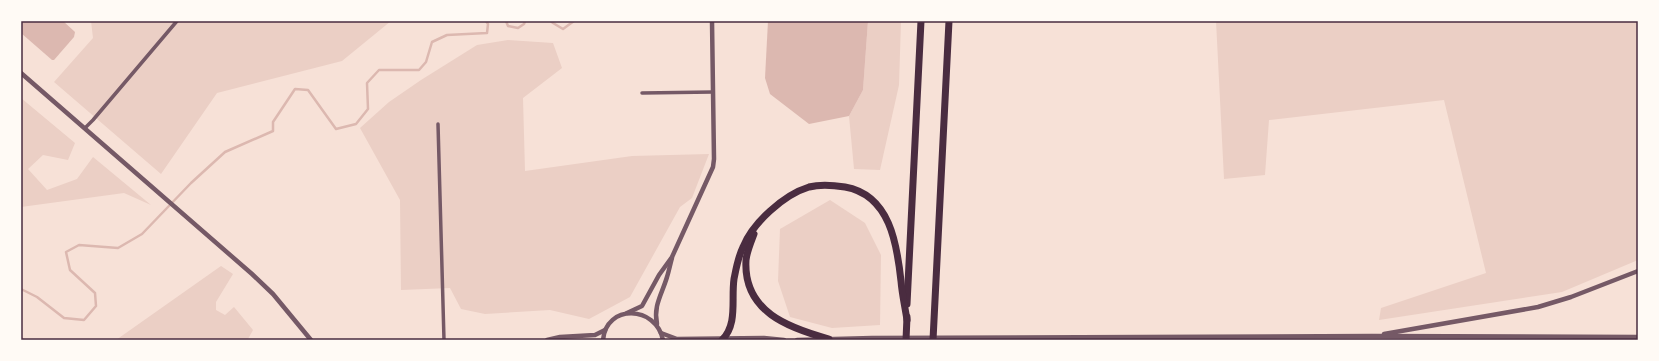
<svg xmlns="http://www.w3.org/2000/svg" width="1659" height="361" font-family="'Times New Roman',serif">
	<rect width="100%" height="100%" fill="#f7e1d7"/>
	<!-- green -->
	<g fill="#ebcfc5">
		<path d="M 91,21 L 391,21 L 342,61 L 217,93 L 161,174 L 54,82 L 93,38 Z"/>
		<path d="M 868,21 L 901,21 L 899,85 L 880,170 L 854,169 L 849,116 L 863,90 Z"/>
		<path d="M 1216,21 L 1638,21 L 1638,260 L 1562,292 L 1379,320 L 1381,308 L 1486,273 L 1444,100 L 1269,120 L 1265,175 L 1224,179 Z"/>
		<path d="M 508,40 L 553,43 L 562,68 L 523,98 L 525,171 L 632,156 L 709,154 L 692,198 L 680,207 L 630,297 L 589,319 L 550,310 L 485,314 L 461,309 L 450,288 L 401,290 L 400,200 L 360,128 L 389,102 L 421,80 L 477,45 Z"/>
		<path d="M 21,98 L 75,143 L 68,160 L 43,155 L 28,169 L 47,190 L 77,179 L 93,157 L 151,205 L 124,193 L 21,207 Z"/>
		<path d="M 830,200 L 865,223 L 881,255 L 880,325 L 832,328 L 790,317 L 778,281 L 780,229 Z"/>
		<path d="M 221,266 L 233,274 L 216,302 L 216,310 L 225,315 L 234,307 L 253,330 L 248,339 L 249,340 L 116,340 Z"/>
	</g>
	<!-- water -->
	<g fill="#dcb8b0">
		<path d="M 21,21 L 63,21 L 75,32 L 74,37 L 54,60 L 52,60 L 21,33 Z"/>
		<path d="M 768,21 L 868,21 L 863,90 L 849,116 L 809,124 L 770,94 L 765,78 Z"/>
	</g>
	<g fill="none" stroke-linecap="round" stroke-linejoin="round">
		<!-- stream -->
		<g stroke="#dcb8b0" stroke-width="2.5">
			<path d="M 506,21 L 508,26 L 518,28 L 524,24 L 525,21"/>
			<path d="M 551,21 L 553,23 L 563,29 L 574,21"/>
			<path d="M 21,289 L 37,297 L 64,318 L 84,320 L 96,306 L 95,293 L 70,270 L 66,252 L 79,245 L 118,248 L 142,234 L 191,183 L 225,152 L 273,131 L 273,122 L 295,89 L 308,90 L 336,129 L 356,124 L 368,109 L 367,83 L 379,70 L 419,70 L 426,62 L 432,42 L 447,35 L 487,33 L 488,24 L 486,21"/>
			<path d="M 21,338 L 24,340"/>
		</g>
		<!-- minor -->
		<g stroke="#755966" stroke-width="3.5">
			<path d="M 642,93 L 713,92"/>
			<path d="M 438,124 L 444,340"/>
			<path d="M 85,128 L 93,120 L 177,21"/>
		</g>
		<!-- tertiary -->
		<g stroke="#755966" stroke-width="4.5">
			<path d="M 21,73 L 252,274 L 273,294 L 311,340"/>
			<path d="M 627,313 L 642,306 L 659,275 L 672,257 L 713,167 L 714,159 L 712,21"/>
			<path d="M 657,324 C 653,306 662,294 667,277 C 669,271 670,265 672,258"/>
			<path d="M 661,333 L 677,339 L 764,338 L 784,340"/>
			<path d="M 1384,334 L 1538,307 L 1571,297 L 1638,271"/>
			<path d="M 547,340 L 560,337 L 595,335 L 605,330"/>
			<path d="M 603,340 C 606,304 656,305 663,340"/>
			<path d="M 797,340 L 872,338 L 1372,336 L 1638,337"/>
		</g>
		<!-- motorway -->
		<g stroke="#4a2c40" stroke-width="7">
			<path d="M 754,234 C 751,242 747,251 746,260 C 743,312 789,328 829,339"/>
			<path d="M 907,304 L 921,21"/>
			<path d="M 722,340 C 738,324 731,300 734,279 C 736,269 738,257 743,247 C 753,223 783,195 809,187 C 820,184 833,185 845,187 C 890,195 897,244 901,281 C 902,294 905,307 907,320"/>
			<path d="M 906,340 L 907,317"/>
			<path d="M 933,340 L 949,21"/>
		</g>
	</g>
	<!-- border -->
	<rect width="1659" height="361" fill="none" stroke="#fffaf5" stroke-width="44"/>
	<rect x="22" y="22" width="1615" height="317" fill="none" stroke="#4a2c40" stroke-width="1.5"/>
</svg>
